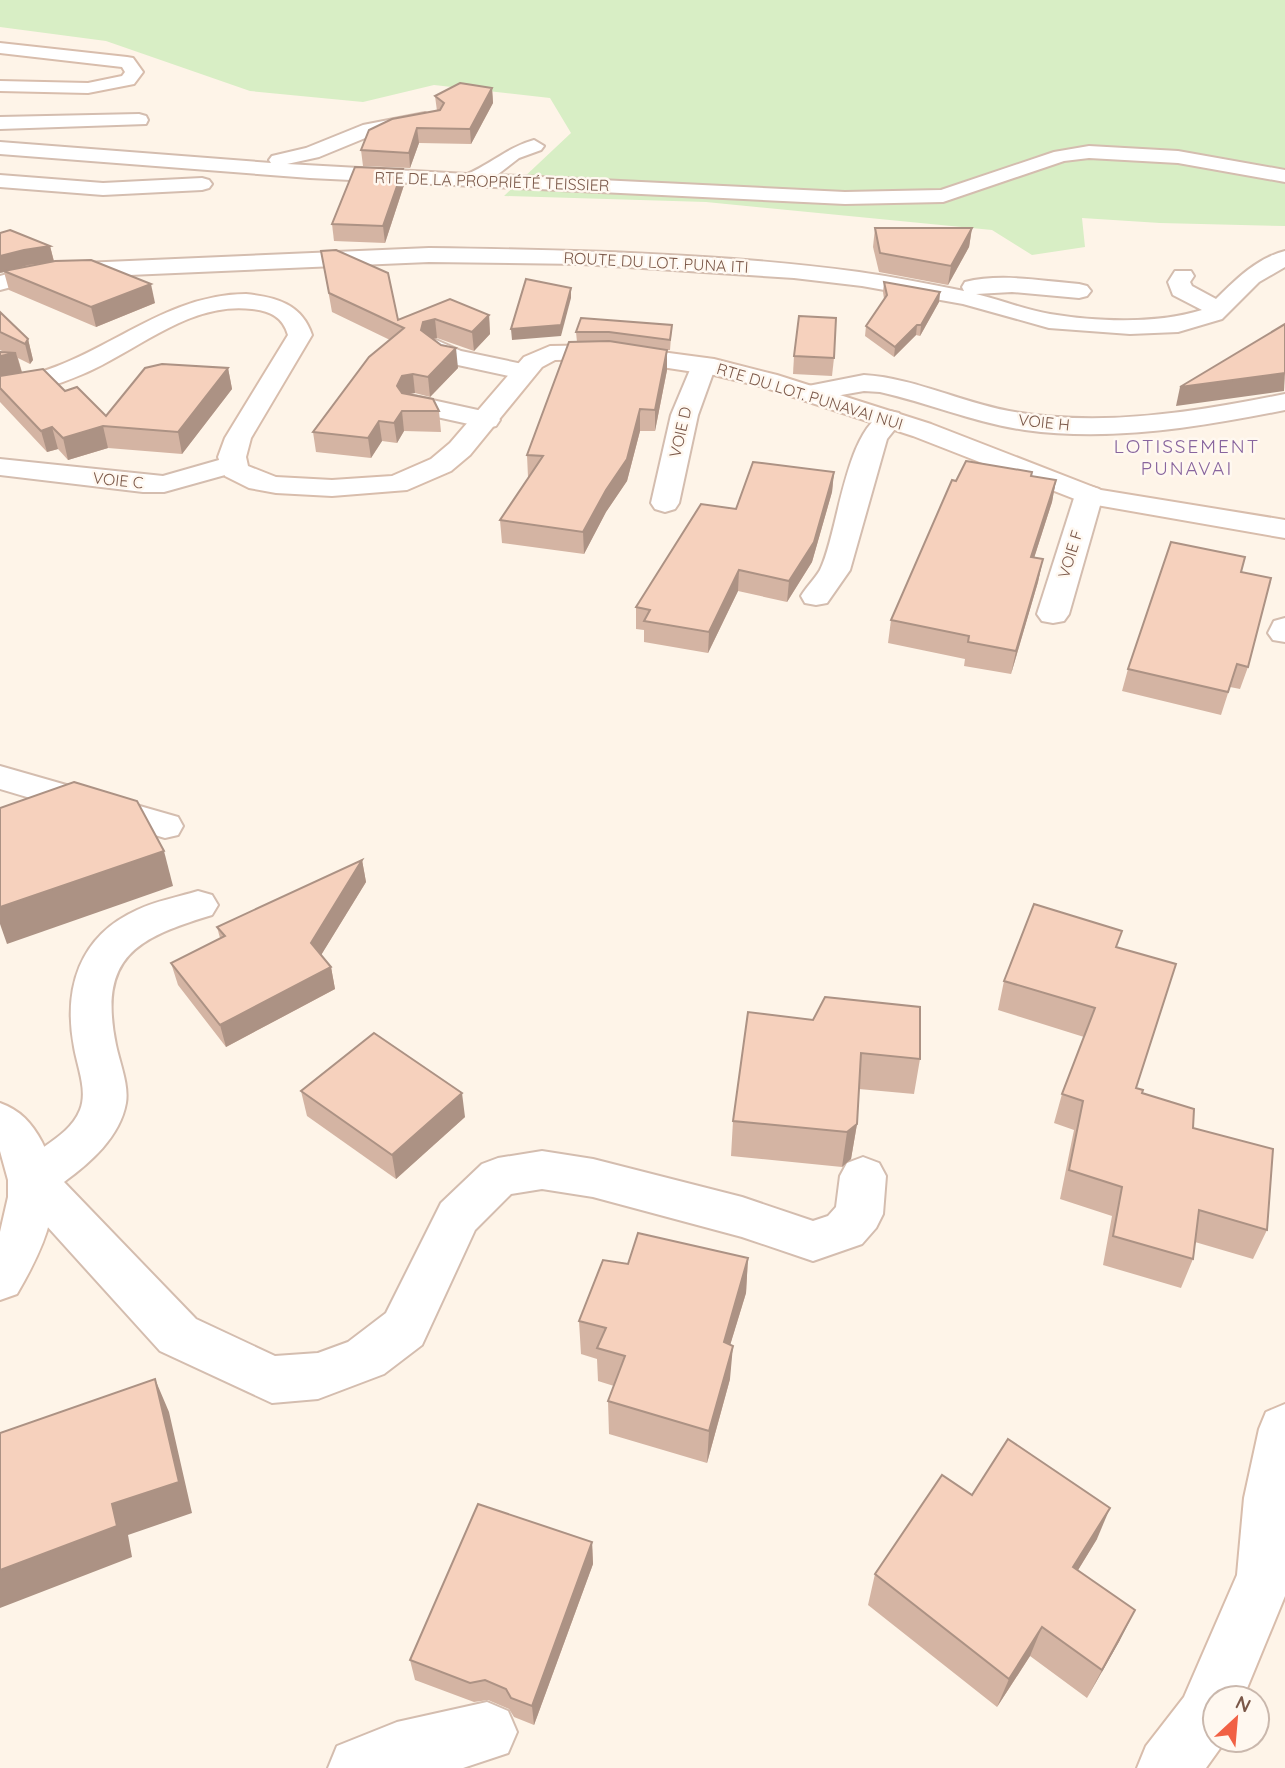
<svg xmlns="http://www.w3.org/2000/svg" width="1285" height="1768" font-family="Quicksand,sans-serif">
	<rect width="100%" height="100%" fill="#fef4e8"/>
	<!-- green -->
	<path fill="#d8eec5" d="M 0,0 L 1285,0 L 1285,226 L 1160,223 L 1082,218 L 1085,247 L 1032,255 L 992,230 L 706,202 L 504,196 L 571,133 L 550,98 L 434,85 L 363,102 L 250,91 L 106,41 L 0,27 Z"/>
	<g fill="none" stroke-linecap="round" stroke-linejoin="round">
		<!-- minor casing -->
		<g stroke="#d4bdaf" stroke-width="4">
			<g id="minor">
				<path d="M 425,113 L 434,119 L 432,123 L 375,134 L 319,157 L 287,164 L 467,174 C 491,164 508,147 534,140 L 544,146 L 541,150 L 519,158 L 497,175 L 845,192 L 941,190 L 1054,152 L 1089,146 L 1178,151 L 1285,170 L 1285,182 L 1178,163 L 1089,158 L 1064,161 L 943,202 L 845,204 L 310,178 L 0,154 L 0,142 L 271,163 L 269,160 L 272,156 L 306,148 L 363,125 Z"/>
				<path d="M 139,114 L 146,116 L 148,120 L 146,124 L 0,129 L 0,117 Z"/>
				<path d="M 0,175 L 103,183 L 202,178 L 209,180 L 212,184 L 209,188 L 202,190 L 103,195 L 0,187 Z"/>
				<path d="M 429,248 C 572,250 717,253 859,272 C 894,277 929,284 964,291 L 962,287 L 965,282 C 1001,273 1042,281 1079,284 L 1087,286 L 1091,291 L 1087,296 L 1079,298 L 1012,292 L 976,294 C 1001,300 1026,310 1050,314 C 1098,322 1157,324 1202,310 L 1173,295 L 1168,282 L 1175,271 L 1191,271 L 1194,276 L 1190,282 L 1192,286 L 1216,299 C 1236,279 1257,258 1285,251 L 1285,267 L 1259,282 L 1222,319 L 1178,332 L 1130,334 L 1049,328 L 963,304 L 862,286 L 794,278 L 582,264 L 429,262 L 60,278 L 30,282 L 0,290 L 0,276 L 28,268 L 60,264 Z"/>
				<path d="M 436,340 L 461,351 L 532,366 L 536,371 L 532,376 L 523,379 L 444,362 L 424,347 L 427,342 Z"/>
				<path d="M 704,358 L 713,360 L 716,365 L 698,415 L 679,503 L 675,509 L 665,512 L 655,509 L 651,503 L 671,415 L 692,365 L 695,360 Z"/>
				<path d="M 864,375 C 914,378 960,402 1009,411 C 1100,428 1196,412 1285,394 L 1285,410 C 1200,427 1111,442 1025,430 C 975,423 929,403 880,392 L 864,391 L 807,401 L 798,398 L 794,393 L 798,388 Z"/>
				<path d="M 414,396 L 496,414 L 500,420 L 496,426 L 487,428 L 405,410 L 401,404 L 405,398 Z"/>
				<path d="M 890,411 L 899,413 L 903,419 L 887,439 L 850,570 L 827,603 L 816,605 L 805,603 L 801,596 C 806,587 815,579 820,570 C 839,532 845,422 890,411 Z"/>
				<path d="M 233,456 L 243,458 L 247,464 L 243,470 L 164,492 L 143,492 L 0,475 L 0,459 L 163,476 Z"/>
				<path d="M 1089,486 L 1099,489 L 1103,495 L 1069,614 L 1064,621 L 1053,623 L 1042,621 L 1037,614 L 1075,495 L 1079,489 Z"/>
				<path d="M 1285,618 L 1285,642 L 1273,640 L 1268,633 L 1274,621 Z"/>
				<path d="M 0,766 L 178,817 L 183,826 L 178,835 L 165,838 L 0,789 Z"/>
				<path d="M 198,891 L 212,895 L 218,905 L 212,915 C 136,938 98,957 116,1045 C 120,1064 129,1085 126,1103 C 120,1137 90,1163 64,1182 L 196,1319 L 275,1356 L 318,1353 L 348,1342 L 386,1313 L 441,1203 L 482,1164 L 498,1158 L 542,1151 L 593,1159 L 742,1197 L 813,1221 L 828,1216 L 836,1207 L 840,1176 L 847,1163 L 863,1157 L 879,1163 L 886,1176 L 883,1214 L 876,1228 L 862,1244 L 813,1261 L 742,1237 L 593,1197 L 542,1189 L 511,1194 L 475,1230 L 422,1345 L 384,1374 L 318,1399 L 272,1403 L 160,1351 L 17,1193 L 10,1180 C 25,1150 67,1142 80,1110 C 88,1091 77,1066 74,1047 C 63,989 79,936 137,910 C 156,901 178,897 198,891 Z"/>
				<path d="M 487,1702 L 508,1711 L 517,1732 L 508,1753 L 463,1768 L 328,1768 L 337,1746 L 397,1722 Z"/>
			</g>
		</g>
		<!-- secondary casing -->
		<g stroke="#d8bdac" stroke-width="4">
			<g id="secondary">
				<path d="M 0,43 L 127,57 L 133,58 L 143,72 L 134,84 L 88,93 L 0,91 L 0,81 L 88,83 L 122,76 L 125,72 L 122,67 L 0,53 Z"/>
				<path d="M 246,294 C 276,297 302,304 312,335 L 251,438 L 246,457 L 248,466 L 276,477 L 332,480 L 392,476 L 431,459 L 450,443 L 524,357 L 550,346 L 609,345 L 714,359 L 777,375 L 931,424 L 1101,490 L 1285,520 L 1285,538 L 1085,503 L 913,436 L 760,386 L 714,375 L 609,359 L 555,360 L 542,367 L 470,455 L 451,471 L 407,490 L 332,496 L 276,493 L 249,488 L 225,476 L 218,457 L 225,438 L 288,335 C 283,317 270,311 252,309 C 190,301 137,351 83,374 C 56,386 30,393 0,396 L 0,380 C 90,373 155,294 246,294 Z"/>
				<path d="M 0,1103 C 20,1110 32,1123 42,1142 C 69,1195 45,1246 17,1294 L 0,1300 L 0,1232 L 8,1197 L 8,1180 L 0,1151 Z"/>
				<path d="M 1285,1404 L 1285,1596 L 1243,1698 L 1215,1698 L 1215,1740 L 1226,1740 L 1206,1768 L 1137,1768 L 1146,1746 L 1184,1697 L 1237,1575 L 1244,1498 L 1259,1429 L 1266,1412 Z"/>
			</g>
		</g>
		<!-- minor -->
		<use href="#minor" fill="#fff" fill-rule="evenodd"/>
		<!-- secondary -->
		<use href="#secondary" fill="#fff" fill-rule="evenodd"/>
	</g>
	<!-- wall -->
	<g fill="#d4b4a3">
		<path d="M 492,88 L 493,103 L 471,144 L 419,143 L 410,168 L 363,166 L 361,150 L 437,111 L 435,96 Z"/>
		<path d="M 403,169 L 404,185 L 385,243 L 334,241 L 332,224 Z"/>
		<path d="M 875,228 L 972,228 L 969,247 L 948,285 L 879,272 L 873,247 Z"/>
		<path d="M 50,246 L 54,261 L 155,303 L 96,327 L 9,290 L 4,272 L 0,273 Z"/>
		<path d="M 321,251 L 398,320 L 489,315 L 490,334 L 474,351 L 437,338 L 432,339 L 458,368 L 430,397 L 415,393 L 410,394 L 439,411 L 441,432 L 404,431 L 397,443 L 382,441 L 371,458 L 316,452 L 313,432 L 390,340 L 332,312 Z"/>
		<path d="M 884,282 L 940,292 L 939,302 L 920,336 L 916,335 L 894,357 L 865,336 L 866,326 L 884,299 L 883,292 Z"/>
		<path d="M 0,312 L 28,339 L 33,360 L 30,364 L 18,358 L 22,372 L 65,391 L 106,416 L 228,368 L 232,389 L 182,454 L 108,448 L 68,460 L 58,449 L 47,452 L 0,402 L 0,352 L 4,352 L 0,350 Z"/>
		<path d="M 672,325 L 670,350 L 667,350 L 667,370 L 655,431 L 640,431 L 627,481 L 606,512 L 584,554 L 502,543 L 500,520 L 529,477 L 528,477 L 527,455 L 577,342 L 576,332 Z"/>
		<path d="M 794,356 L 834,358 L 832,376 L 793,374 Z"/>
		<path d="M 834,472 L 832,492 L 812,562 L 787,602 L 738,591 L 708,653 L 644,642 L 644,630 L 636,629 L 636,607 L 736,509 Z"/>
		<path d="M 1031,476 L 1056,480 L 1052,502 L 1034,558 L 1043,559 L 1038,582 L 1011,674 L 964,666 L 965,659 L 888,643 L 891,620 L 956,481 Z"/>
		<path d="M 1241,572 L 1248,667 L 1240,689 L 1230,687 L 1221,715 L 1122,691 L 1128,669 Z"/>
		<path d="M 362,860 L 366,882 L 321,955 L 331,967 L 335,989 L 226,1047 L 178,985 L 171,963 L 220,938 L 217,927 Z"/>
		<path d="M 1117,947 L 1136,1088 L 1193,1128 L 1267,1230 L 1253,1259 L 1195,1242 L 1193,1259 L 1181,1288 L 1103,1265 L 1112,1216 L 1060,1199 L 1074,1130 L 1054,1123 L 1062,1094 L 1084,1037 L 998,1010 L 1004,981 Z"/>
		<path d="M 748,1012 L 920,1059 L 914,1094 L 859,1089 L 857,1124 L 851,1159 L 842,1167 L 731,1156 L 733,1121 Z"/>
		<path d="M 301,1091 L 465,1117 L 396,1179 L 307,1116 Z"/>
		<path d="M 748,1258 L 746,1293 L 730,1345 L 730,1379 L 707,1463 L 609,1434 L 608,1401 L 614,1386 L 598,1381 L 597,1359 L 581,1354 L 579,1321 L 628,1264 Z"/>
		<path d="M 972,1495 L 1097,1539 L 1078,1570 L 1120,1640 L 1087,1698 L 1030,1656 L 997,1707 L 868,1605 L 875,1574 Z"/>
		<path d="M 592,1542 L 593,1564 L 534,1725 L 514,1717 L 509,1709 L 488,1700 L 474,1702 L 415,1680 L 410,1660 Z"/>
	</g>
	<!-- shaded-wall -->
	<g fill="#ac9284">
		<path d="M 492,88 L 493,103 L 471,144 L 470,129 Z"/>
		<path d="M 417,128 L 419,143 L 410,168 L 409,153 Z"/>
		<path d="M 403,169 L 404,185 L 385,243 L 383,226 Z"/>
		<path d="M 972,228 L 969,247 L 948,285 L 951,266 Z"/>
		<path d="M 50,246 L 54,262 L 28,265 L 6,272 L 4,271 L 4,272 L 0,273 L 0,256 L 24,250 Z"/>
		<path d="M 151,284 L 155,303 L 96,327 L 91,307 Z"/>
		<path d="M 571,288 L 571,298 L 561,336 L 512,340 L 511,329 Z"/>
		<path d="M 940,292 L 939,302 L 920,336 L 921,325 Z"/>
		<path d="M 489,315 L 490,334 L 474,351 L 472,332 Z"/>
		<path d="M 435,319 L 437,338 L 425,341 L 421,330 L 423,322 Z"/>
		<path d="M 917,325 L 916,335 L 894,357 L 895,347 Z"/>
		<path d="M 28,339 L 33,360 L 30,364 L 25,344 Z"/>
		<path d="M 456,348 L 458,368 L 430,397 L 428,377 Z"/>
		<path d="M 667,350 L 667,370 L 655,431 L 655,410 Z"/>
		<path d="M 16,353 L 22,373 L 0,378 L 0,356 Z"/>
		<path d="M 228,368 L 232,389 L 182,454 L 178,432 Z"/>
		<path d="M 1285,373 L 1284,391 L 1176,406 L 1180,387 Z"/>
		<path d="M 413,374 L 415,393 L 404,395 L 397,386 L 402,376 Z"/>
		<path d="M 640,409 L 640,431 L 627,481 L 606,512 L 584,554 L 583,532 Z"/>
		<path d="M 402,411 L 404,431 L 397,443 L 394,423 Z"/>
		<path d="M 379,421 L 382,441 L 371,458 L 368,438 Z"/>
		<path d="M 103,426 L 108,448 L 68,460 L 63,438 Z"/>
		<path d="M 52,427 L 58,449 L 47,452 L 41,431 Z"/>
		<path d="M 834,472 L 832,492 L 812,562 L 787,602 L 789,581 Z"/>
		<path d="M 1056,480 L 1052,502 L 1027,580 L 1031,557 Z"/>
		<path d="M 1043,559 L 1038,582 L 1011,674 L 1016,651 Z"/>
		<path d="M 739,570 L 738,591 L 708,653 L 709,632 Z"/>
		<path d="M 164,851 L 173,886 L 7,944 L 0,924 L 0,907 Z"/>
		<path d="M 362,860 L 366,882 L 315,965 L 311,943 Z"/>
		<path d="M 331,967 L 335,989 L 226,1047 L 220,1025 Z"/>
		<path d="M 462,1093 L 465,1117 L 396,1179 L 392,1155 Z"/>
		<path d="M 857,1124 L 851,1159 L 842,1167 L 847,1132 Z"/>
		<path d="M 748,1258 L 746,1293 L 721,1375 L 724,1342 Z"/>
		<path d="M 733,1346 L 730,1379 L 707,1463 L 709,1431 Z"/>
		<path d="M 155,1379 L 169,1412 L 192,1513 L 128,1535 L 132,1557 L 0,1608 L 0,1570 Z"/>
		<path d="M 1110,1508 L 1097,1539 L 1061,1598 L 1073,1567 Z"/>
		<path d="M 592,1542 L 593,1564 L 534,1725 L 532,1706 Z"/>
		<path d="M 1135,1610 L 1120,1640 L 1087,1698 L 1102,1670 Z"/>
		<path d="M 1042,1627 L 1030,1656 L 997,1707 L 1009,1679 Z"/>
	</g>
	<!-- building -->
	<g fill="#f6d1bd" stroke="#ac9284" stroke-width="2">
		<path d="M 460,83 L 492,88 L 470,129 L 417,128 L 409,153 L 361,150 L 369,130 L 392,119 L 440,110 L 444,103 L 435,96 Z"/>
		<path d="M 355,167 L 403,169 L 383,226 L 332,224 Z"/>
		<path d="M 875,228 L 972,228 L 951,266 L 880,253 Z"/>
		<path d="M 10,230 L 50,246 L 24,250 L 0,256 L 0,233 Z"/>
		<path d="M 336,250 L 388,273 L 398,320 L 450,299 L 489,315 L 472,332 L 435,319 L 423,322 L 421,330 L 441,345 L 456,348 L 428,377 L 413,374 L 402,376 L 397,386 L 402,393 L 433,399 L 439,411 L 402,411 L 394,423 L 379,421 L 368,438 L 313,432 L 369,357 L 404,328 L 329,293 L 321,251 Z"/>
		<path d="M 91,260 L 151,284 L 91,307 L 4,271 L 55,261 Z"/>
		<path d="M 526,279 L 571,288 L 561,325 L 511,329 Z"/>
		<path d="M 884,282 L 940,292 L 921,325 L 917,325 L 895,347 L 866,326 L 887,295 Z"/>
		<path d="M 0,312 L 28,339 L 25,344 L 0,332 Z"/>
		<path d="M 799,316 L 836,318 L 834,358 L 794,356 Z"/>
		<path d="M 581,318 L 672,325 L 670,340 L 609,332 L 576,332 Z"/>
		<path d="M 1285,324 L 1285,373 L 1180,387 Z"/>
		<path d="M 609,341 L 667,350 L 655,410 L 640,409 L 627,459 L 606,490 L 583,532 L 500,520 L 543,456 L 527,455 L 569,342 Z"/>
		<path d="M 0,352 L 16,353 L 0,356 Z"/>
		<path d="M 162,364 L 228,368 L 178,432 L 103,426 L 63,438 L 52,427 L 41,431 L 0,388 L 0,376 L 43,369 L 65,391 L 77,387 L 106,416 L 145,368 Z"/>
		<path d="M 966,461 L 1032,472 L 1031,476 L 1056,480 L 1031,557 L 1043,559 L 1016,651 L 968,642 L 969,636 L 891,620 L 952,480 L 956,481 Z"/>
		<path d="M 753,462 L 834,472 L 814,542 L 789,581 L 739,570 L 709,632 L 644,621 L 650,610 L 636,607 L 701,504 L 736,509 Z"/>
		<path d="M 1171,542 L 1245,557 L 1241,572 L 1271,578 L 1248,667 L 1237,664 L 1228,692 L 1128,669 Z"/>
		<path d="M 74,782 L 137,801 L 164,851 L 0,907 L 0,808 Z"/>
		<path d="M 362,860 L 311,943 L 331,967 L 220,1025 L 171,963 L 225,936 L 217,927 Z"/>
		<path d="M 1034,904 L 1122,931 L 1116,947 L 1176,964 L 1136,1088 L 1143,1090 L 1142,1093 L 1194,1109 L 1193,1128 L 1273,1149 L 1267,1230 L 1199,1210 L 1193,1259 L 1113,1236 L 1122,1187 L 1069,1170 L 1083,1101 L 1062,1094 L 1095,1008 L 1004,981 Z"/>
		<path d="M 825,997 L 920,1007 L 920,1059 L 861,1053 L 857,1124 L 847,1132 L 733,1121 L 748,1012 L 813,1020 Z"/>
		<path d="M 374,1033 L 462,1093 L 392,1155 L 301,1091 Z"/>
		<path d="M 638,1233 L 748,1258 L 724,1342 L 733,1346 L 709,1431 L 608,1401 L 625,1356 L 597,1348 L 606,1328 L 579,1321 L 603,1260 L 628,1264 Z"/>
		<path d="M 155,1379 L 179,1482 L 112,1504 L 117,1526 L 0,1570 L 0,1433 Z"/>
		<path d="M 1008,1439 L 1110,1508 L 1073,1567 L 1135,1610 L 1102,1670 L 1042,1627 L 1009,1679 L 875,1574 L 942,1475 L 972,1495 Z"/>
		<path d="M 478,1504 L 592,1542 L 532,1706 L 511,1698 L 506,1689 L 485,1680 L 470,1683 L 410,1660 Z"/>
	</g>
	<g text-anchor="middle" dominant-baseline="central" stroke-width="5" stroke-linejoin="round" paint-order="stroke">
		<!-- far-street labels -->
		<g font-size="16" fill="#7b5849" stroke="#fff8f0">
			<text transform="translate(492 181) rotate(2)">RTE DE LA PROPRIÉTÉ TEISSIER</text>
			<text transform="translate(656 262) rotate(3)">ROUTE DU LOT. PUNA ITI</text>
			<text transform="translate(810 396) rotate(17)">RTE DU LOT. PUNAVAI NUI</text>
			<text transform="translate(1044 422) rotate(6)">VOIE H</text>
			<text transform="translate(680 432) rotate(-77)">VOIE D</text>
			<text transform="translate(118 480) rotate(6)">VOIE C</text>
			<text transform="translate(1070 554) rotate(-73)">VOIE F</text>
		</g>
		<!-- far-quarter labels -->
		<g font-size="19" letter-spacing="2" fill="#88659e" stroke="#fff8f0">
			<text x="1187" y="446">LOTISSEMENT<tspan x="1187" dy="22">PUNAVAI</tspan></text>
		</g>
	</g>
	<!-- north arrow -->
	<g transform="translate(1236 1719) rotate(26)"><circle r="33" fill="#fff8f0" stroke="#cab8ad" stroke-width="2"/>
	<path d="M0-5L12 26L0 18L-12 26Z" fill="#f16145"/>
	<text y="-10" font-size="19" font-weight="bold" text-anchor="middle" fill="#7b5849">N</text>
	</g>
</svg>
